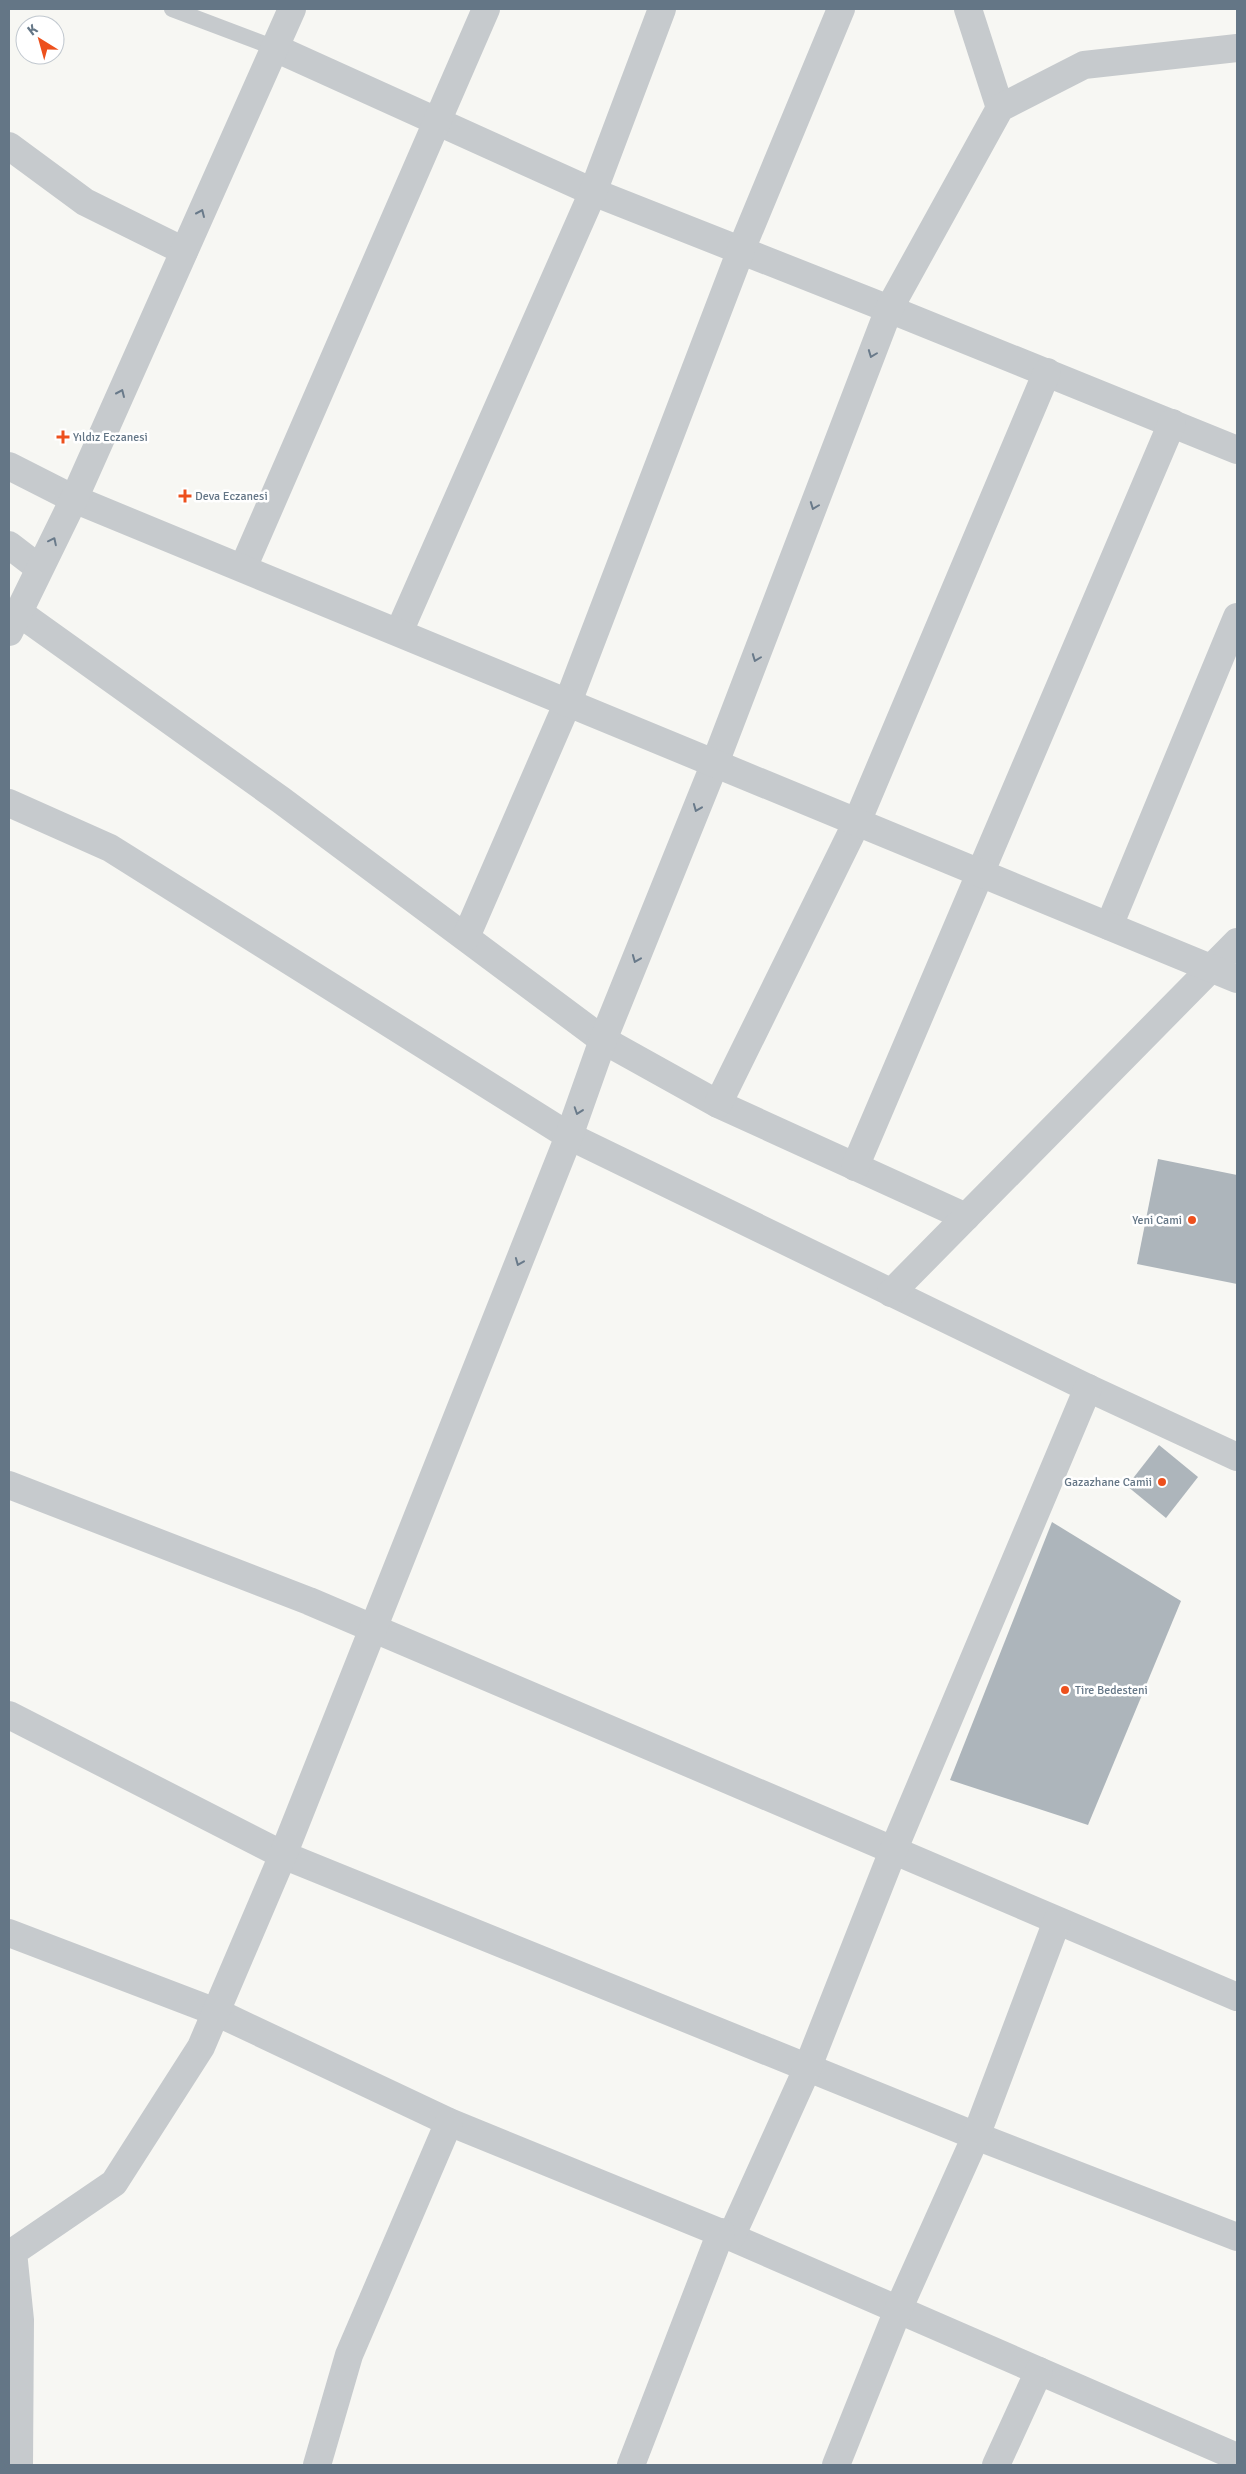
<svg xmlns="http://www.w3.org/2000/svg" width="1246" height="2474" font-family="Signika,sans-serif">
	<rect width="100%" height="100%" fill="#f7f7f3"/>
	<!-- building -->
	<g fill="#adb5bb">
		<path d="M 1158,1159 L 1237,1175 L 1237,1284 L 1137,1264 Z"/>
		<path d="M 1159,1445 L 1198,1477 L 1166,1518 L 1127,1486 Z"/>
		<path d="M 1052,1522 L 1181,1601 L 1088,1825 L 950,1780 Z"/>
	</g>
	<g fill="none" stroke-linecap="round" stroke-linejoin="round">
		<!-- service -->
		<path stroke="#c6cacd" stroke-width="16" d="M 172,9 L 275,48"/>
		<!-- minor -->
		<g stroke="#c6cacd" stroke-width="28">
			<path d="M 968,9 L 1000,108"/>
			<path d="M 275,48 L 593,192 L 889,309 L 1237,450"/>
			<path d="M 9,146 L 85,202 L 184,251"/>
			<path d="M 9,545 L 39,568"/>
			<path d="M 243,568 L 486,9"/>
			<path d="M 18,612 L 281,800 L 603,1040 L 718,1104 L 966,1217"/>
			<path d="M 399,632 L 593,192 L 662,9"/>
			<path d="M 9,803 L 110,848 L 569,1136 L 1088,1388 L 1237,1457"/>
			<path d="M 1109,926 L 1237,617"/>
			<path d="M 466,937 L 568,702 L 741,250 L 841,9"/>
			<path d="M 718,1104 L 857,822 L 1047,372"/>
			<path d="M 855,1167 L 1172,423"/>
			<path d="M 891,1293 L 1237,942"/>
			<path d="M 9,1485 L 309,1601 L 1237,1997"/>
			<path d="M 9,1715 L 283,1855 L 976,2136 L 1237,2237"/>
			<path d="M 9,1933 L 216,2012 L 449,2122 L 731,2237 L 1237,2457"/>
			<path d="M 731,2237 L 807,2069 L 893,1851 L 1088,1388"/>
			<path d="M 19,2465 L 20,2320 L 13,2252 L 114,2183 L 201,2047 L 283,1855 L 569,1136 L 603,1040 L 715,763 L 889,309 L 1000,108 L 1084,65 L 1237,48"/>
			<path d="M 317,2465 L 349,2355 L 449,2122"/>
			<path d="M 631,2465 L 721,2232"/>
			<path d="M 836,2465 L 898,2310 L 976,2136 L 1057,1921"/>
			<path d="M 996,2465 L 1039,2371"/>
		</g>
		<!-- tertiary -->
		<g stroke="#c6cacd" stroke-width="28">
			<path d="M 9,466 L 74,499 L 1237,979"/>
			<path d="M 9,632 L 74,499 L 292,9"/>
		</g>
	</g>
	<!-- one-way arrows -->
	<defs><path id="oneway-chevron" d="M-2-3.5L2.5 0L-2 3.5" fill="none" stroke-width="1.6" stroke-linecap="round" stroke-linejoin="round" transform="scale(1.25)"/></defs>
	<g stroke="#697a8a">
		<use href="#oneway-chevron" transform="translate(201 213) rotate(-66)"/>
		<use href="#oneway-chevron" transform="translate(872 354) rotate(111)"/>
		<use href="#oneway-chevron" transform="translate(121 393) rotate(-66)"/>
		<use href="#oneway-chevron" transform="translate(814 506) rotate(111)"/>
		<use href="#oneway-chevron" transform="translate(53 541) rotate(-64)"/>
		<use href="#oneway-chevron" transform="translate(756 658) rotate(111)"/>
		<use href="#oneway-chevron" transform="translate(697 808) rotate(112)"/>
		<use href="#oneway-chevron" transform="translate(636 959) rotate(112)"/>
		<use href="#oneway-chevron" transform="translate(578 1111) rotate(109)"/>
		<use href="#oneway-chevron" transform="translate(519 1262) rotate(112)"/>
	</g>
	<!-- markers -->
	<g fill="#ed501d" stroke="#fff" stroke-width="2">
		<path d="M60.5 429.5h5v5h5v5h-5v5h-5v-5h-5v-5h5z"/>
		<path d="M182.5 488.5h5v5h5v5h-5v5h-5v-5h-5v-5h5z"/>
		<circle cx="1192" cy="1220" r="5"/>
		<circle cx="1162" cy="1482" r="5"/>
		<circle cx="1065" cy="1690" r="5"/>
	</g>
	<g text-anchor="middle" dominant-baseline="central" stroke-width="5" stroke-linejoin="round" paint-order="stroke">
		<!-- poi labels -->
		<g font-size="12" fill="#647686" stroke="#fff" text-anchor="start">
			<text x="73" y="437">Yıldız Eczanesi</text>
			<text x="195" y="496">Deva Eczanesi</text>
			<text x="1182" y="1220" text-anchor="end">Yeni Cami</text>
			<text x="1152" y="1482" text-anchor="end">Gazazhane Camii</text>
			<text x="1075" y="1690">Tire Bedesteni</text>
		</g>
	</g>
	<!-- border -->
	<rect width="1246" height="2474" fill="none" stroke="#647686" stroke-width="20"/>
	<!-- north arrow -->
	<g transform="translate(40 40) rotate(323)"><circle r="24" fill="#ffffff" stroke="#c1c8cf"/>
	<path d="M0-4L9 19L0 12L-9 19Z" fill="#ed501d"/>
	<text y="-8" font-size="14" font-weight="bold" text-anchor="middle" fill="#647686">K</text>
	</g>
</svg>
